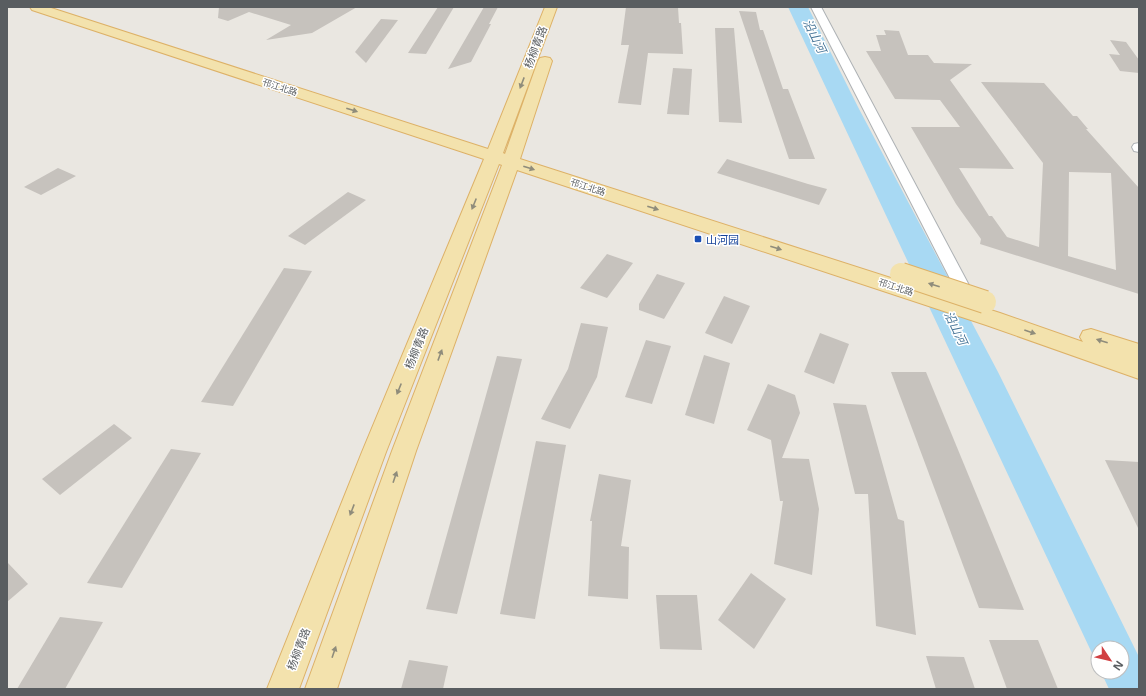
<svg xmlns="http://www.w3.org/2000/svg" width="1146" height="696" font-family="'Noto Sans','Noto Sans SC',sans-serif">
	<rect width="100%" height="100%" fill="#eae7e1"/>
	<!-- water -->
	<path fill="#a8d9f3" d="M 788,7 L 808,7 L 858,107 L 998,372 L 1139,657 L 1139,689 L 1109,689 L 1101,672 L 1122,672 L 1122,648 L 1098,648 L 1098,666 Z"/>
	<!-- building -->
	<g fill="#c6c2bd" fill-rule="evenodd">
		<path d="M 219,7 L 357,7 L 312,33 L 266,40 L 291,25 L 249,12 L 228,21 L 218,18 Z"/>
		<path d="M 438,7 L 454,7 L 426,54 L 408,53 Z"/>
		<path d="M 484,7 L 498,7 L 489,24 L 491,24 L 471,62 L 448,69 Z"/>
		<path d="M 626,7 L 678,7 L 679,23 L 681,23 L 683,54 L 648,53 L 641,105 L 618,103 L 629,45 L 621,45 Z"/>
		<path d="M 739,11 L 756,12 L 760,30 L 763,30 L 783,89 L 788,89 L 815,159 L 789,159 Z"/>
		<path d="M 381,19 L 398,20 L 366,63 L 355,52 Z"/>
		<path d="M 715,28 L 734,28 L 742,123 L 719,122 Z"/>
		<path d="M 884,30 L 899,31 L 908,55 L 928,55 L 934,63 L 972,64 L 950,80 L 1014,169 L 959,168 L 989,216 L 992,216 L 1007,237 L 1039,247 L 1043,163 L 981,82 L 1044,83 L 1073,116 L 1077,116 L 1088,129 L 1086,129 L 1139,188 L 1139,294 L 980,244 L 981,239 L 956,204 L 911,127 L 960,127 L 940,100 L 895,99 L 866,51 L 881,51 L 876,35 L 886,35 ZM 1069,172 L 1111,173 L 1116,270 L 1068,256 Z"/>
		<path d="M 1110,40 L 1126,42 L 1139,60 L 1139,73 L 1120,71 L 1109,54 L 1120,55 Z"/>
		<path d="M 673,68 L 692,69 L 689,115 L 667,114 Z"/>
		<path d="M 727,159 L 808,184 L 827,189 L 819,205 L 717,173 Z"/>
		<path d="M 58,168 L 76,176 L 41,195 L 24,187 Z"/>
		<path d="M 348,192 L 366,200 L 305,245 L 288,236 Z"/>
		<path d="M 607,254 L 633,263 L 607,298 L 580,288 Z"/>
		<path d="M 284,268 L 312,271 L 233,406 L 201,402 Z"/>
		<path d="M 657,274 L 685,283 L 664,319 L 639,310 L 639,304 Z"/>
		<path d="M 724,296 L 750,306 L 732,344 L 705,333 Z"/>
		<path d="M 581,323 L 608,327 L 597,377 L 570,429 L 541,419 L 568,369 Z"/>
		<path d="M 820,333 L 849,344 L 834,384 L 804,372 Z"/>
		<path d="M 646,340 L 671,346 L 652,404 L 625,397 Z"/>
		<path d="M 704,355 L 730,363 L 714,424 L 685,415 Z"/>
		<path d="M 497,356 L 522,359 L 457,614 L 426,609 Z"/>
		<path d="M 891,372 L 926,372 L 1024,610 L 979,608 Z"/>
		<path d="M 768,384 L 795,395 L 800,413 L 782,458 L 809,459 L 819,509 L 812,575 L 774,564 L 783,501 L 780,501 L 771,440 L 747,430 Z"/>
		<path d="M 833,403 L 866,405 L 898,519 L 904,521 L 916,635 L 876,626 L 868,494 L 855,494 Z"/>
		<path d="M 114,424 L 132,438 L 60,495 L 42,479 Z"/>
		<path d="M 536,441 L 566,445 L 535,619 L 500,614 Z"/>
		<path d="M 171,449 L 201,453 L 122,588 L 87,583 Z"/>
		<path d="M 1105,460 L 1139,462 L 1139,530 Z"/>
		<path d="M 599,474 L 631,480 L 621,546 L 629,547 L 628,599 L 588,596 L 592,521 L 590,521 Z"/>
		<path d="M 7,562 L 28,584 L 7,602 Z"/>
		<path d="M 751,573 L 786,599 L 754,649 L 718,620 Z"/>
		<path d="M 656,595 L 697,595 L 702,650 L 660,649 Z"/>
		<path d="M 60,617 L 103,622 L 65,689 L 17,689 Z"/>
		<path d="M 989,640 L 1038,640 L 1058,689 L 1007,689 Z"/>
		<path d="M 926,656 L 964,657 L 975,689 L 936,689 Z"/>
		<path d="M 409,660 L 448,666 L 443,689 L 401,689 Z"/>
	</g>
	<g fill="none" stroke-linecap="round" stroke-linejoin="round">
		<!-- minor casing -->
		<g stroke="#aeb2b5" stroke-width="2">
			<g id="minor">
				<path d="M 811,7 L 821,7 L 979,304 L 977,308 L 971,310 L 965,308 L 963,304 Z"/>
				<path d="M 1139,143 L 1139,152 L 1134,151 L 1132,147 L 1134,144 Z"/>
			</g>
		</g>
		<!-- major casing -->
		<g stroke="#ddb167" stroke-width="2">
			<path id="major" d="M 30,7 L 48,7 L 488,149 L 545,7 L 557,7 L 503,153 L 505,154 L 538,61 L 540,58 L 545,57 L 550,58 L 552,61 L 520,159 L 1000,313 L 1083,342 L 1080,337 L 1083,331 L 1091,329 L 1139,344 L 1139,379 L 986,325 L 517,170 L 416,451 L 337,689 L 305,689 L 392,451 L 502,165 L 499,164 L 386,452 L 299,689 L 267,689 L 362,452 L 484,159 L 32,10 Z"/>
		</g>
		<!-- minor -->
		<use href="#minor" fill="#fff" fill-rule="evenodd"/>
		<!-- major -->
		<use href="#major" fill="#f3e2ad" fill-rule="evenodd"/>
		<!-- major-bridge casing -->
		<g stroke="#ddb167" stroke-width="24" stroke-linecap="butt">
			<path id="major-bridge" d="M 901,274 L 985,302"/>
		</g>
		<!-- major-bridge -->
		<use href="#major-bridge" stroke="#f3e2ad" stroke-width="22"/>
	</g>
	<!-- one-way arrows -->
	<defs><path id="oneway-solid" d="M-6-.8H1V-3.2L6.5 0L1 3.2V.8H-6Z"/></defs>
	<g fill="#8f8c7b">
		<use href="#oneway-solid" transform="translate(522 83) rotate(111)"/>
		<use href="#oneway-solid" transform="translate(352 110) rotate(18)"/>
		<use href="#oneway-solid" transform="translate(529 168) rotate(18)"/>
		<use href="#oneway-solid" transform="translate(474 204) rotate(112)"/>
		<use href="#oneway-solid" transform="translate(653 208) rotate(18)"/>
		<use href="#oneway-solid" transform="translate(776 248) rotate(18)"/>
		<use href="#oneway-solid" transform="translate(934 285) rotate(-162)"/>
		<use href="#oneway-solid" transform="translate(1030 332) rotate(19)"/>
		<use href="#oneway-solid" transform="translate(1102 341) rotate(-162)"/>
		<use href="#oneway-solid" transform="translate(440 355) rotate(-70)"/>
		<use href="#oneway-solid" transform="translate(399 389) rotate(112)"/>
		<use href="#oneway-solid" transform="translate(395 477) rotate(-71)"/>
		<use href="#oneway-solid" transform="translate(352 510) rotate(111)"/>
		<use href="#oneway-solid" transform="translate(334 652) rotate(-71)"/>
	</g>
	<!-- markers -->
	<rect fill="#1a4fb4" stroke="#fff" stroke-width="1.5" x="694" y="235" width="8" height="8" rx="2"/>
	<g text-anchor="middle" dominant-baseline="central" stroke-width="3" stroke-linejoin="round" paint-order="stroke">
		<!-- far-street labels -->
		<g font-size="9" fill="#595d60" stroke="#fff">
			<text transform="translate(280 87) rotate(18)">邗江北路</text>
			<text transform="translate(588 187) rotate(18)">邗江北路</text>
			<text transform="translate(896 287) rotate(18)">邗江北路</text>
		</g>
		<!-- street labels -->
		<g font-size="11" fill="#595d60" stroke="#fff">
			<text transform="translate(535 47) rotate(-69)">杨柳青路</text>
			<text transform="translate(416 348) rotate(-68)">杨柳青路</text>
			<text transform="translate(298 649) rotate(-69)">杨柳青路</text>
		</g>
		<!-- transit labels -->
		<g font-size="11" fill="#164399" stroke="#fff" text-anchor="start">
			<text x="706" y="239">山河园</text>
		</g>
		<!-- water labels -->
		<g font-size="12" font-style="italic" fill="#477699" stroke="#fff">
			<text transform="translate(815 36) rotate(64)">沿山河</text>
			<text transform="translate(956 328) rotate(64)">沿山河</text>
		</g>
	</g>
	<!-- border -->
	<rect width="1146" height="696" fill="none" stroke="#595d60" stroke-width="16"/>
	<!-- north arrow -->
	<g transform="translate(1110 660) rotate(125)"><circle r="19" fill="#ffffff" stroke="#bdbebf"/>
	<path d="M0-3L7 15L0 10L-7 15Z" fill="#d14042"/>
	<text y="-6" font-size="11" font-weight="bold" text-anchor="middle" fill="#595d60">N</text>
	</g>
</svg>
